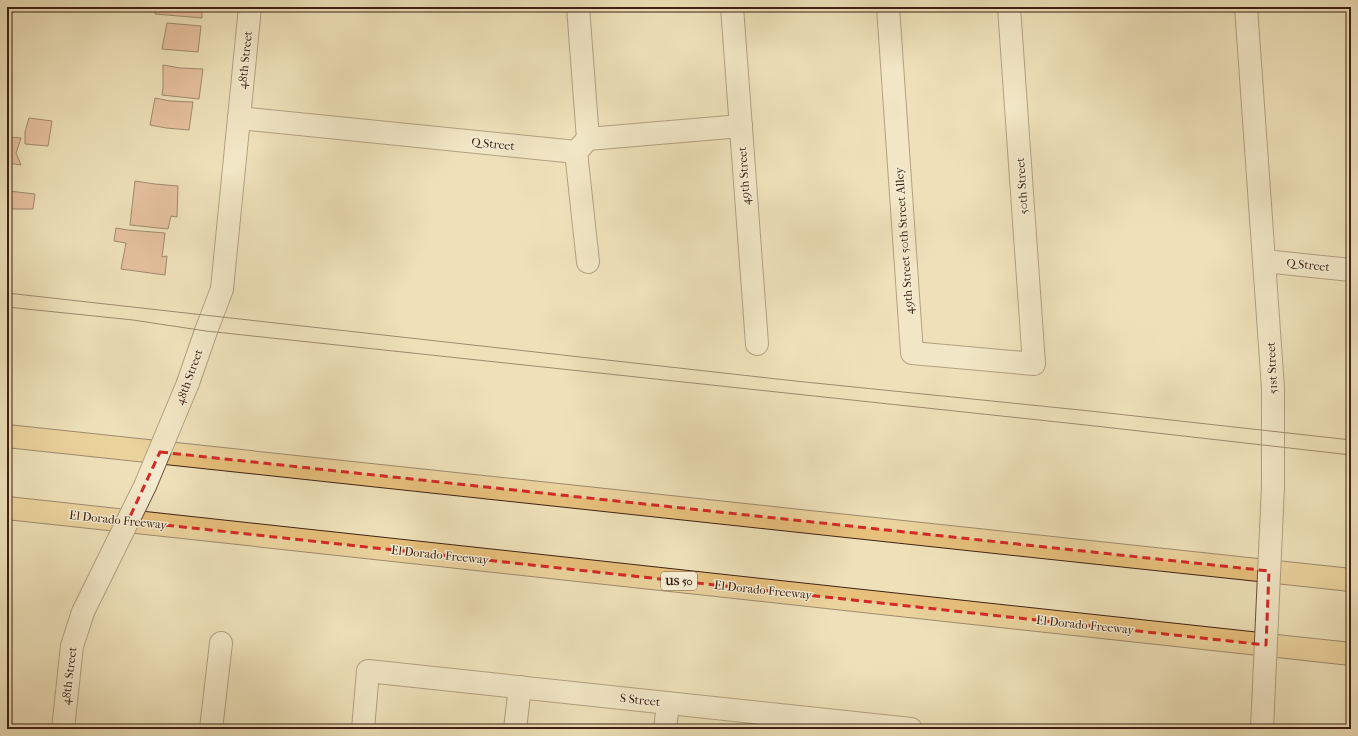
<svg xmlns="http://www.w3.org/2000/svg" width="1358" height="736" font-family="'IM FELL French Canon',serif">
	<rect width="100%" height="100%" fill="#eee1b9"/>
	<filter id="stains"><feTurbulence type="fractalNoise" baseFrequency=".005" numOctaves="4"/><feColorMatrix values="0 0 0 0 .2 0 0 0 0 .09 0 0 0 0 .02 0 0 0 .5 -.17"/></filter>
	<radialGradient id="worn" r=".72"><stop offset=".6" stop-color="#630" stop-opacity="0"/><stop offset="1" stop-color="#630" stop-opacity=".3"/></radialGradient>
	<!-- building -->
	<g fill="#dc997e" stroke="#3f2114">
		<path d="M 156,7 L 202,7 L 202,18 L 155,14 Z"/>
		<path d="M 167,23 L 201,26 L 198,52 L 162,49 Z"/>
		<path d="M 163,65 L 180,68 L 203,69 L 199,99 L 162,95 L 163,87 Z"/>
		<path d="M 155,98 L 170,101 L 193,102 L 189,130 L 166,128 L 150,125 Z"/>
		<path d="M 29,118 L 52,121 L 48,146 L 25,144 L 25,132 Z"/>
		<path d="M 7,137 L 21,138 L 16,153 L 21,165 L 7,163 Z"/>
		<path d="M 7,178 L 11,178 L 9,191 L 35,194 L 33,209 L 7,209 Z"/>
		<path d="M 135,181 L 155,184 L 178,186 L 177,217 L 171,216 L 168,229 L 130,225 Z"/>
		<path d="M 7,222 L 11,222 L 7,235 Z"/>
		<path d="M 116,228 L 128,230 L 165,233 L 162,257 L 167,256 L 165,275 L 121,269 L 126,243 L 114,241 Z"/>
	</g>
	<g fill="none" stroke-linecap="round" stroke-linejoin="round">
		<!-- minor casing -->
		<g stroke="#6b513d" stroke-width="24">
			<g id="minor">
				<path d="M 578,7 L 588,139"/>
				<path d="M 732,7 L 757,344"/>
				<path d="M 888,7 L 912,353 L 1034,364 L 1009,7"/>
				<path d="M 1246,7 L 1273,388 L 1273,486"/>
				<path d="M 239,118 L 576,152 L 588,139 L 741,126"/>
				<path d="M 576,152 L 588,262"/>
				<path d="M 1264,261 L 1351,270"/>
				<path d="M 188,383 L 206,331 L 222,289 L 250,7"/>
				<path d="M 63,729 L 72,646 L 83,612"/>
				<path d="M 211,729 L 221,643"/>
				<path d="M 363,729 L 368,671 L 911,729"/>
				<path d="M 515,729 L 520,687"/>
				<path d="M 665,729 L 668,703"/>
			</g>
		</g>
		<!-- highway casing -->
		<g stroke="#3f2114" stroke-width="24">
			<g id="highway">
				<path d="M 7,436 L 1351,580"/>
				<path d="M 7,508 L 1351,654"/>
			</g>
		</g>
		<!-- minor -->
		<use href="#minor" stroke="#f4ecd2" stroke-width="22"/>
		<!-- highway -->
		<use href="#highway" stroke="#e7c07c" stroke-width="22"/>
		<!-- tram -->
		<g stroke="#3f2114" stroke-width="1">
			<path d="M 7,293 L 795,381 L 1090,411 L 1351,440"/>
			<path d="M 7,307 L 133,320 L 206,331 L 1095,426 L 1351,455"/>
		</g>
		<!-- minor-bridge casing -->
		<g stroke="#6b513d" stroke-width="24" stroke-linecap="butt">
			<g id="minor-bridge">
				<path d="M 83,612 L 145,486 L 188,383"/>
				<path d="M 1262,729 L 1273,486"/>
			</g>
		</g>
		<!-- minor-bridge -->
		<use href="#minor-bridge" stroke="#f4ecd2" stroke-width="22"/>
	</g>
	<!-- marked area -->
	<path d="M0 0H1358V736H0ZM 160,452 L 1269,571 L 1266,645 L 128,521 Z" fill="#eee1b9" fill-opacity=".55" fill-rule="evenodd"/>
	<path fill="none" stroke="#d62828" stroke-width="3" stroke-dasharray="8 5" stroke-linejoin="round" d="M 160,452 L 1269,571 L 1266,645 L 128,521 Z"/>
	<g text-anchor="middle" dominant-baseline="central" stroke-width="3" stroke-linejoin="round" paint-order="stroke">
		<!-- shield labels -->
		<rect fill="#f4ecd2" stroke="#755e4d" stroke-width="1" x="661" y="572" width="36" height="18" rx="3"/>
		<g font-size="11" font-weight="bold" fill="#3f2114">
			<text x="679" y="581">US 50</text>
		</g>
		<!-- street labels -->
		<g font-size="12" fill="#3f2114" stroke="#f4ecd2">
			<text transform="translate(245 60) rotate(-84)">48th Street</text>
			<text transform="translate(493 144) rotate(6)">Q Street</text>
			<text transform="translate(744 176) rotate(-94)">49th Street</text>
			<text transform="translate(1022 186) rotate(-94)">50th Street</text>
			<text transform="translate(904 241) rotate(-94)">49th Street 50th Street Alley</text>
			<text transform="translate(1308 265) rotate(6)">Q Street</text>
			<text transform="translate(1272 368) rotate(-93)">51st Street</text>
			<text transform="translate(189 377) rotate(-70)">48th Street</text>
			<text transform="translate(118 520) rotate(6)">El Dorado Freeway</text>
			<text transform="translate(440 555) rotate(6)">El Dorado Freeway</text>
			<text transform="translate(763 590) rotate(6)">El Dorado Freeway</text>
			<text transform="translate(1085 625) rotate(6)">El Dorado Freeway</text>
			<text transform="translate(69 676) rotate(-83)">48th Street</text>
			<text transform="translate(640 700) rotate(6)">S Street</text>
		</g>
	</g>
	<!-- margin -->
	<rect width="1358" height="736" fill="none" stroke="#eee1b9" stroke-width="24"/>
	<rect x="8" y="8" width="1342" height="720" fill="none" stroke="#3f2114" stroke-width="2"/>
	<rect x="12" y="12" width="1334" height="712" fill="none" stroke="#3f2114"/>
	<rect width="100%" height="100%" filter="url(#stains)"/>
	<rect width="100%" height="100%" fill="url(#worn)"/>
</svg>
